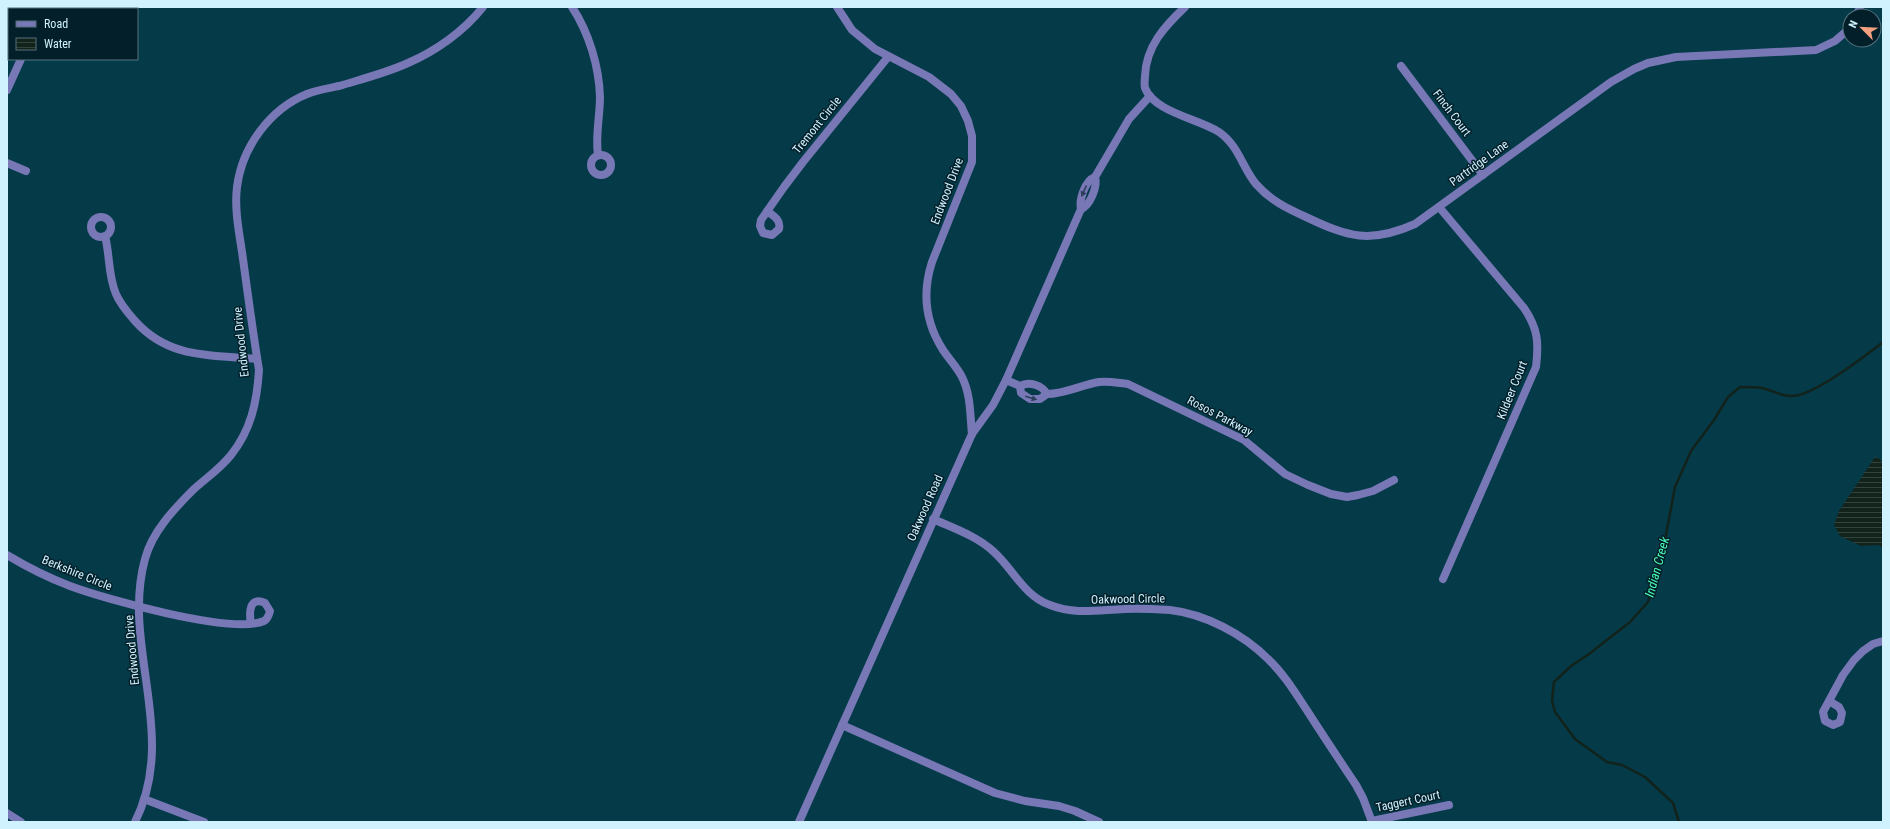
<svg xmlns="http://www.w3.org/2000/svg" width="1890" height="829" font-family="'Roboto Condensed',sans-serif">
	<defs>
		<pattern id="water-rules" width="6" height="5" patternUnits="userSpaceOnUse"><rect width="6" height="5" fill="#11231b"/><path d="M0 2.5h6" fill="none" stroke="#33433d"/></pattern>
	</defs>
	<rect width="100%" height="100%" fill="#053a49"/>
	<!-- water -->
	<path fill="url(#water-rules)" d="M 1875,457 L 1880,459 L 1883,466 L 1883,548 L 1879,545 L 1861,546 L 1840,536 L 1834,525 L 1839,511 Z"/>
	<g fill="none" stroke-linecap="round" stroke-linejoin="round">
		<!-- stream -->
		<path stroke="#11231b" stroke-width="2.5" d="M 1679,822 L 1673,803 L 1645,777 L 1622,765 L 1607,762 L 1575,739 L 1555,712 L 1552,701 L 1554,682 L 1571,666 L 1589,654 L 1630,622 L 1648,602 L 1662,556 L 1675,487 L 1691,451 L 1714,420 L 1728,397 L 1740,387 C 1747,387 1755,387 1762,388 C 1771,390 1781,396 1791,396 C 1813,397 1865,356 1883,342"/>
		<!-- minor -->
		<g stroke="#7778b5" stroke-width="8">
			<path d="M 41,7 L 43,8"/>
			<path d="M 572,7 C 589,33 599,66 600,97 C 600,117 595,136 598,155"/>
			<path d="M 837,7 L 852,30 L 875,49 L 929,77 L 951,94 L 961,106 L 968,121 L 972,136 L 972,162 L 932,262 C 922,293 925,322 943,350 C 949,359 957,367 962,377 C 971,395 970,415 972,434"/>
			<path d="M 1185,7 C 1165,26 1146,46 1145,76 C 1145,79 1144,84 1145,88 C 1154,112 1199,119 1219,132 C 1239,146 1242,167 1256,184 C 1270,200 1286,208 1306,217 C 1348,237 1370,244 1415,224 L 1611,82 L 1634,69 L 1648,63 L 1676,57 L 1816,50 L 1835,41 L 1850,28"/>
			<path d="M 1856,16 L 1860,7"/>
			<path d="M 1401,66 L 1483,175"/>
			<path d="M 7,90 L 21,59"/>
			<circle cx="601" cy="165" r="10"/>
			<path d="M 7,163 L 26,171"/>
			<path d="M 1439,207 L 1524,308 C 1538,329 1539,342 1536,367 L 1443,579"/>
			<path d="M 1081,209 C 1090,206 1098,186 1095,177"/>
			<path d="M 767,211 C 774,216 781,220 779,229 L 772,235 L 763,233 L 760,226 L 761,220 L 784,187 L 803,162 L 888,57"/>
			<circle cx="101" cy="227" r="10"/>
			<path d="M 105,236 C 110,255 108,276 116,294 C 120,304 128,313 135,321 C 169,359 211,355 257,359"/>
			<path d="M 1006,380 L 1020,386 C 1029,381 1042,385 1047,394"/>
			<path d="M 1020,386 L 1021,393 L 1030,399 L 1040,399 L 1047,394"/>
			<path d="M 1047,394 C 1065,394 1081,385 1099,382 C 1109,381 1118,383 1128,384 L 1244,440 L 1285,474 L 1308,485 L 1331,494 L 1347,497 L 1358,495 L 1373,491 L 1394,480"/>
			<path d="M 933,519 C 953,528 977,536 994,552 C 1013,569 1024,596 1050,605 C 1075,615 1098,610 1124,609 C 1139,608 1155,609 1170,610 C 1205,614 1243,634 1268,659 C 1284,674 1296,694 1308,712 C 1324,737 1340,761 1356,785 L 1363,798 L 1372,822"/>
			<path d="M 7,555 C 27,567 49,578 70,586 C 105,599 232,635 264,621 C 268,619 269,615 270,611 L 265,603 C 249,596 249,613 251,623"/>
			<path d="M 1829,701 L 1839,707 L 1842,713 L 1840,722 L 1833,725 L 1825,721 L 1823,712 L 1843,675 L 1854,660 L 1863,651 L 1873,644 L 1883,641"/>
			<path d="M 842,725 L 995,793 L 1025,801 L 1059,806 L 1075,811 L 1099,822"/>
			<path d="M 144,799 L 204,822"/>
			<path d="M 7,813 L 21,822"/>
			<path d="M 1372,821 L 1449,805"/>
			<path d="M 135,822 C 179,734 121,646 145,559 C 152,532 174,509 193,490 C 206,478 220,469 231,455 C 251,430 257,402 259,370 C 253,333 248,296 243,259 C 240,236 234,211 237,187 C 242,147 270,109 307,94 C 317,90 329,88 339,86 C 362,79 386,73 408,63 C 436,51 464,31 483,7"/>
			<path d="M 799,822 L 972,434 L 993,405 L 1006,380 L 1081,209 C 1079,199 1085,181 1095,177 L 1129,119 L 1150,96"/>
		</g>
	</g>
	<!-- one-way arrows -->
	<defs><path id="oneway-solid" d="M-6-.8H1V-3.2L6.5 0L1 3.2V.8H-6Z"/></defs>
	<g fill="#2c3e5a">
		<use href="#oneway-solid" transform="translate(1084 191) rotate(114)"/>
		<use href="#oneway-solid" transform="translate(1031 398) rotate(16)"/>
	</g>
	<g text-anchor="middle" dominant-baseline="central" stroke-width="3" stroke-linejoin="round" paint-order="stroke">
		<!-- street labels -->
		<g font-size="12" fill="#d0f1fe" stroke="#031f29">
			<text transform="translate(1452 113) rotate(53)">Finch Court</text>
			<text transform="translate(817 125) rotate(-51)">Tremont Circle</text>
			<text transform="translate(1479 163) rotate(-36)">Partridge Lane</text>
			<text transform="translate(947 191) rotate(-69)">Endwood Drive</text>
			<text transform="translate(241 342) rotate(-96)">Endwood Drive</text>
			<text transform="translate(1512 390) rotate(-68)">Kildeer Court</text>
			<text transform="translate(1220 416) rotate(28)">Rosos Parkway</text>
			<text transform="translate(925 508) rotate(-66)">Oakwood Road</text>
			<text transform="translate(77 573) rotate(22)">Berkshire Circle</text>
			<text transform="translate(1128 599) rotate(-1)">Oakwood Circle</text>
			<text transform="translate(132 650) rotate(-95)">Endwood Drive</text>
			<text transform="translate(1408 801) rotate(-12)">Taggert Court</text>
		</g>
		<!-- water labels -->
		<g font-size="13" font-style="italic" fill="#49fcb6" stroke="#031f29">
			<text transform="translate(1657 567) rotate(-75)">Indian Creek</text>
		</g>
	</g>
	<!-- border -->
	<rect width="1890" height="829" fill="none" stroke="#d0f1fe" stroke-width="16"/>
	<!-- legend -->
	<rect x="8" y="8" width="130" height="52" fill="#031f29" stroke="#55737e"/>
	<rect x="16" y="21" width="20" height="6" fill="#7778b5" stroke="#55737e"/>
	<text x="44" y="28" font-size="12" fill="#d0f1fe">Road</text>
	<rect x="16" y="38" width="20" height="12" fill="url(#water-rules)" stroke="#55737e"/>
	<text x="44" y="48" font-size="12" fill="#d0f1fe">Water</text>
	<!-- north arrow -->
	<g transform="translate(1862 28) rotate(294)"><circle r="19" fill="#031f29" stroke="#55737e"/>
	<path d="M0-3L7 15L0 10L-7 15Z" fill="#f2a080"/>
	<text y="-6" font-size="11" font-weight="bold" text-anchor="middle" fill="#d0f1fe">N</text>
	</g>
</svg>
